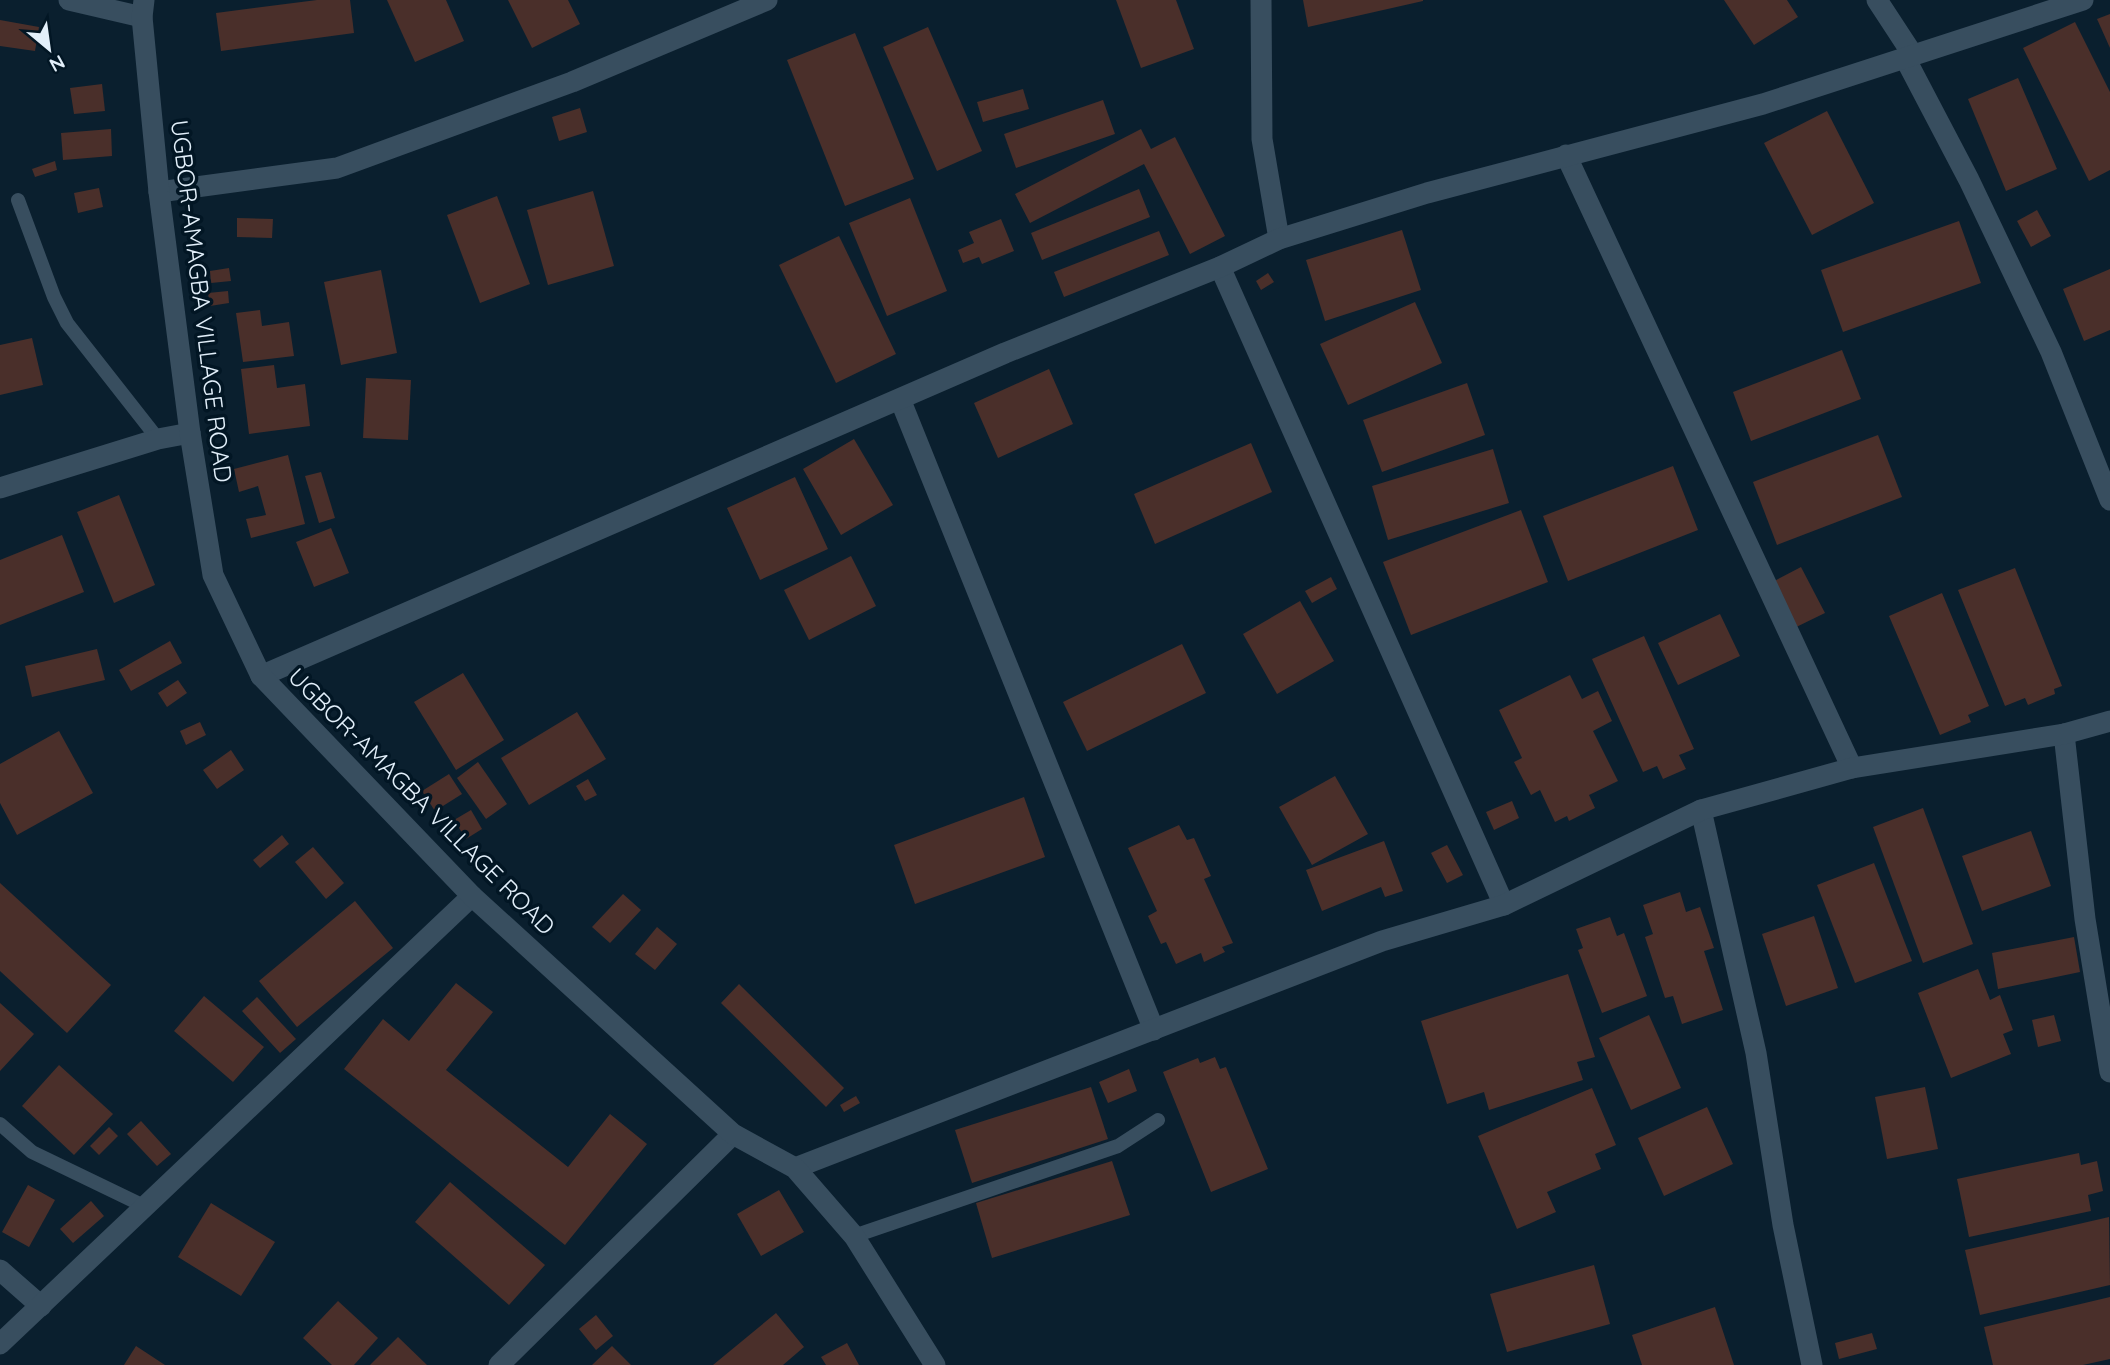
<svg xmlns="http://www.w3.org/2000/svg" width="2110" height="1365" font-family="Quicksand,sans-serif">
	<rect width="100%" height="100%" fill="#0a1f2e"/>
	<!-- building -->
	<g fill="#4a2f2a">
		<path d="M 317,0 L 350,0 L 354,33 L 221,51 L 216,13 Z"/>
		<path d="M 387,0 L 446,0 L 464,41 L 415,62 Z"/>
		<path d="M 508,0 L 568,0 L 580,24 L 532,48 Z"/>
		<path d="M 1116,0 L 1176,0 L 1194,49 L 1141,68 Z"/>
		<path d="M 1303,0 L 1423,0 L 1423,1 L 1308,27 Z"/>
		<path d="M 1724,0 L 1787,0 L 1798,17 L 1754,45 Z"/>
		<path d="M 2110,14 L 2110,48 L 2097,19 Z"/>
		<path d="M 0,20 L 39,27 L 35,51 L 0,46 Z"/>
		<path d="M 2075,22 L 2110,92 L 2110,170 L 2089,181 L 2023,48 Z"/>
		<path d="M 928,27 L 982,151 L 937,171 L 883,47 Z"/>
		<path d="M 855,33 L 914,179 L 845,206 L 787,60 Z"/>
		<path d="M 2018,78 L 2057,169 L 2006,191 L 1968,99 Z"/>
		<path d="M 102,84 L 105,111 L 74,114 L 70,88 Z"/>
		<path d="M 1023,89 L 1029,109 L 983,122 L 977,102 Z"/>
		<path d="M 1103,100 L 1115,134 L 1016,168 L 1004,134 Z"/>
		<path d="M 580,108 L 587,132 L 559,141 L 552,117 Z"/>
		<path d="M 1827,111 L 1874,203 L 1812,235 L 1764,143 Z"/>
		<path d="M 111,129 L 112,156 L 63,160 L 61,133 Z"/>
		<path d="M 1141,129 L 1151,149 L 1175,137 L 1225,236 L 1190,254 L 1144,164 L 1030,223 L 1015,194 Z"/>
		<path d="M 55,161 L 57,170 L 35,177 L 32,169 Z"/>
		<path d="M 99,188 L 103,207 L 78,213 L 74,193 Z"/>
		<path d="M 1139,189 L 1150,217 L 1042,260 L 1031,233 Z"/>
		<path d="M 593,191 L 614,266 L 548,285 L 527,210 Z"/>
		<path d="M 497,196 L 530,284 L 480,303 L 447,215 Z"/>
		<path d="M 910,198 L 947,291 L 887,316 L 849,223 Z"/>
		<path d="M 2037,210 L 2051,236 L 2031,247 L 2017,221 Z"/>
		<path d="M 237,218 L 273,219 L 272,238 L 237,237 Z"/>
		<path d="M 1001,219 L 1014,251 L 982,264 L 979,257 L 963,263 L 958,250 L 974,243 L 969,232 Z"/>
		<path d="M 1959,221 L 1981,283 L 1843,332 L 1821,270 Z"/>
		<path d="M 1402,230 L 1421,290 L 1325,321 L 1306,260 Z"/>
		<path d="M 1159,231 L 1169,255 L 1064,297 L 1054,272 Z"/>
		<path d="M 839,236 L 896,354 L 836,383 L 779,265 Z"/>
		<path d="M 229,268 L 231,281 L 211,283 L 210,271 Z"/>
		<path d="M 2110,269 L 2110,330 L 2084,341 L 2063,289 Z"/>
		<path d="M 381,270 L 397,353 L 341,365 L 324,282 Z"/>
		<path d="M 1268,273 L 1274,282 L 1261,290 L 1256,281 Z"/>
		<path d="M 228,291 L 229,303 L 210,306 L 208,293 Z"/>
		<path d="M 1415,302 L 1442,363 L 1348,405 L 1320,344 Z"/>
		<path d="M 260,310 L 262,326 L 289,322 L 294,356 L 243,362 L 236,313 Z"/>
		<path d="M 32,338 L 43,385 L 0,395 L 0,345 Z"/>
		<path d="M 1842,350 L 1861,399 L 1751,441 L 1733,392 Z"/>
		<path d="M 274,365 L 277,388 L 305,384 L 310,426 L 249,434 L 241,369 Z"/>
		<path d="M 1049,369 L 1073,424 L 998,458 L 974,403 Z"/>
		<path d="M 366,378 L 411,380 L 408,440 L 363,438 Z"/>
		<path d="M 1467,383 L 1485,435 L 1382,472 L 1363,420 Z"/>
		<path d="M 1878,435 L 1902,497 L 1777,545 L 1753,482 Z"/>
		<path d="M 854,439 L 893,505 L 841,535 L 803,469 Z"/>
		<path d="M 1251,443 L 1272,492 L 1155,544 L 1134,494 Z"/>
		<path d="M 1493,449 L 1509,503 L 1388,540 L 1372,486 Z"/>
		<path d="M 288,455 L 305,524 L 251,538 L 246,519 L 266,515 L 258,486 L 239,492 L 234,469 Z"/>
		<path d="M 1673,466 L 1698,530 L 1568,581 L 1543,516 Z"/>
		<path d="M 321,472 L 335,518 L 319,523 L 305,476 Z"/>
		<path d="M 795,477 L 828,549 L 760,580 L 727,508 Z"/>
		<path d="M 119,495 L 155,585 L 114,603 L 77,512 Z"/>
		<path d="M 1521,510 L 1548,582 L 1411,635 L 1383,562 Z"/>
		<path d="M 331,528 L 349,573 L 314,587 L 296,542 Z"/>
		<path d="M 62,535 L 84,592 L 0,625 L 0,560 Z"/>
		<path d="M 851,556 L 876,606 L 809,640 L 784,590 Z"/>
		<path d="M 1801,567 L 1825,613 L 1786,632 L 1763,587 Z"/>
		<path d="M 2015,568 L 2062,686 L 2054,689 L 2055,694 L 2028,705 L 2025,698 L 2005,706 L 1958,590 Z"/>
		<path d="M 1331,577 L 1337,589 L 1312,603 L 1305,591 Z"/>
		<path d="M 1942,593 L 1989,706 L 1968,715 L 1971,722 L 1940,735 L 1889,616 Z"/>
		<path d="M 1300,601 L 1334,661 L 1277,694 L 1243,634 Z"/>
		<path d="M 1720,614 L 1740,656 L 1678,685 L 1658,643 Z"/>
		<path d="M 1644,636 L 1694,749 L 1679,755 L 1686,769 L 1663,779 L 1657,766 L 1643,772 L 1592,659 Z"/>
		<path d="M 170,641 L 182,663 L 131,691 L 119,670 Z"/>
		<path d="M 1182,644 L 1206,693 L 1087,751 L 1063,702 Z"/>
		<path d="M 97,649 L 105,680 L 32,697 L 25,666 Z"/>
		<path d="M 463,673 L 504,740 L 456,770 L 414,702 Z"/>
		<path d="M 1570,675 L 1582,699 L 1598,691 L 1612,721 L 1593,731 L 1618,781 L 1589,795 L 1595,808 L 1569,821 L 1567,816 L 1555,822 L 1540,790 L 1531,795 L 1514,762 L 1522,758 L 1499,710 Z"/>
		<path d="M 178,680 L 187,693 L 167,707 L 158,693 Z"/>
		<path d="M 577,712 L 606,759 L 529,805 L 501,758 Z"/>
		<path d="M 200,722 L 206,735 L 186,745 L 180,731 Z"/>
		<path d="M 59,731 L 93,793 L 17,835 L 0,803 L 0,764 Z"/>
		<path d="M 231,750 L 244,770 L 217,789 L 203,770 Z"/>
		<path d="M 478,762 L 507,804 L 486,819 L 457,778 Z"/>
		<path d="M 449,774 L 462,794 L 435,811 L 422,791 Z"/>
		<path d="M 1335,776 L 1368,834 L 1312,865 L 1279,807 Z"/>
		<path d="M 588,779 L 597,795 L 585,801 L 576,786 Z"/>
		<path d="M 1024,797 L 1045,857 L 915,904 L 894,845 Z"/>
		<path d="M 1512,801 L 1519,818 L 1494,830 L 1486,812 Z"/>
		<path d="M 1923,808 L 1973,944 L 1923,963 L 1873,827 Z"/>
		<path d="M 471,810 L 482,829 L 466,839 L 454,820 Z"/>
		<path d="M 1179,825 L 1187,840 L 1194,838 L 1211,876 L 1204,879 L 1233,943 L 1222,947 L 1225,952 L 1204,962 L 1201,953 L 1176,964 L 1166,942 L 1161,944 L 1148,916 L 1157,911 L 1128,848 Z"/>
		<path d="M 2031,831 L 2051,886 L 1982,911 L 1962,856 Z"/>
		<path d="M 282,835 L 289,844 L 260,868 L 253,860 Z"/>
		<path d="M 1384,841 L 1403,891 L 1385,897 L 1381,887 L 1322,911 L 1306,870 Z"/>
		<path d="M 1447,845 L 1463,875 L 1447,883 L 1431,853 Z"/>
		<path d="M 313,847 L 344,883 L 326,899 L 295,862 Z"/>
		<path d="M 1874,863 L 1912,961 L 1855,983 L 1817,885 Z"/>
		<path d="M 0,883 L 111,985 L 67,1033 L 0,971 Z"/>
		<path d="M 1680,892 L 1686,912 L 1700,907 L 1714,948 L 1704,951 L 1723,1010 L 1682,1024 L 1673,996 L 1665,998 L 1645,937 L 1653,934 L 1643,905 Z"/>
		<path d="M 623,894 L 641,910 L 610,943 L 592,927 Z"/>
		<path d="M 355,901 L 393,948 L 297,1027 L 259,981 Z"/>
		<path d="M 1814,916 L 1838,988 L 1786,1006 L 1762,934 Z"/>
		<path d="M 1610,917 L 1617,936 L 1624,933 L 1647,996 L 1602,1013 L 1578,950 L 1583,948 L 1576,929 Z"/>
		<path d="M 657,927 L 677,944 L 655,970 L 635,954 Z"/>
		<path d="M 2074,937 L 2080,972 L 1998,989 L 1992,953 Z"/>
		<path d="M 1978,969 L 1990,1000 L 2000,995 L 2013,1030 L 2003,1034 L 2011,1054 L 1951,1078 L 1918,993 Z"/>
		<path d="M 1568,974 L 1595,1057 L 1577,1062 L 1583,1080 L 1489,1110 L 1484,1092 L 1447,1104 L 1421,1021 Z"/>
		<path d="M 456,983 L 493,1012 L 446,1070 L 568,1167 L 610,1114 L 647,1144 L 565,1245 L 344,1069 L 383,1019 L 409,1041 Z"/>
		<path d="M 739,984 L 844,1088 L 826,1107 L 721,1003 Z"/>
		<path d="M 204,996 L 264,1047 L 233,1082 L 174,1031 Z"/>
		<path d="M 257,997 L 296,1039 L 280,1053 L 242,1011 Z"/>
		<path d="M 0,1003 L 34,1034 L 0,1071 Z"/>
		<path d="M 1649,1015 L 1681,1088 L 1631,1110 L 1599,1038 Z"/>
		<path d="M 2054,1015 L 2061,1041 L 2038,1047 L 2032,1020 Z"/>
		<path d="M 1215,1057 L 1220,1069 L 1226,1067 L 1268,1169 L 1211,1192 L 1163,1072 L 1198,1058 L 1200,1063 Z"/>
		<path d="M 59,1065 L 113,1114 L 74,1155 L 22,1106 Z"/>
		<path d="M 1129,1069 L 1137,1091 L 1108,1103 L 1099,1082 Z"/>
		<path d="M 1091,1087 L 1108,1139 L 972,1183 L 955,1130 Z"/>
		<path d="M 1925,1087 L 1938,1149 L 1887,1159 L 1875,1097 Z"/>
		<path d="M 1592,1088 L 1616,1145 L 1595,1154 L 1601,1169 L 1547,1192 L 1556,1212 L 1517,1229 L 1478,1136 Z"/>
		<path d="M 856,1096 L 860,1103 L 844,1112 L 840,1105 Z"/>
		<path d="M 1707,1107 L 1733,1164 L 1664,1196 L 1638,1138 Z"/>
		<path d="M 141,1121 L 171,1154 L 157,1166 L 127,1134 Z"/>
		<path d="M 109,1127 L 118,1136 L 99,1155 L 90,1146 Z"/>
		<path d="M 2079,1153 L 2081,1165 L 2097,1161 L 2103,1191 L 2088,1195 L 2091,1211 L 1969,1237 L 1957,1179 Z"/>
		<path d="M 1112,1161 L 1130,1215 L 992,1258 L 976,1203 Z"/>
		<path d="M 450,1182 L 545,1265 L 509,1305 L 415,1222 Z"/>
		<path d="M 28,1185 L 55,1200 L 29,1247 L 2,1232 Z"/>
		<path d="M 779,1190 L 804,1232 L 761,1256 L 737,1214 Z"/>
		<path d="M 91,1201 L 104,1216 L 73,1243 L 60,1229 Z"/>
		<path d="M 211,1203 L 275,1242 L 241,1296 L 178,1257 Z"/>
		<path d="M 2109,1217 L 2110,1285 L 1980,1315 L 1965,1250 Z"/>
		<path d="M 1594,1265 L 1610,1324 L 1507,1352 L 1490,1294 Z"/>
		<path d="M 2110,1297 L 2110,1359 L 2083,1365 L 1993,1365 L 1984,1327 Z"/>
		<path d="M 338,1301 L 378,1338 L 354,1365 L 332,1365 L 303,1338 Z"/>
		<path d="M 1715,1307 L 1734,1365 L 1642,1365 L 1632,1335 Z"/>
		<path d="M 776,1313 L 804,1347 L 783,1365 L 713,1365 Z"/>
		<path d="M 596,1315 L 613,1336 L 596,1350 L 579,1329 Z"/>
		<path d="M 1872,1333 L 1877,1349 L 1839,1359 L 1835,1343 Z"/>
		<path d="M 398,1337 L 427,1365 L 370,1365 Z"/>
		<path d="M 847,1343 L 859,1365 L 826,1365 L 821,1357 Z"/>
		<path d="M 136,1346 L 165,1365 L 124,1365 Z"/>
		<path d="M 612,1346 L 631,1365 L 592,1365 Z"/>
	</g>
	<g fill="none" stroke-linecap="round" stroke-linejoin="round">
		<!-- lane -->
		<g stroke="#384e5f" stroke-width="14">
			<path d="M 18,200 L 54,297 L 67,323 L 158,439"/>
			<path d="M 0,1124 L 32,1152 L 146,1207"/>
			<path d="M 854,1236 L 1118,1146 L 1158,1120"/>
		</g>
		<!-- street -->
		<g stroke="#384e5f" stroke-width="21">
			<path d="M 69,0 L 142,17"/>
			<path d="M 1261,0 L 1262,139 L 1279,239"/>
			<path d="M 1877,0 L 1913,55"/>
			<path d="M 1905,58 L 1969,180 L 2051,352 L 2110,500"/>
			<path d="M 1566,155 L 1852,768"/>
			<path d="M 159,192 L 337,168 L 572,82 L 767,0"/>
			<path d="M 1220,267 L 1504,905"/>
			<path d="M 900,399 L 1154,1030"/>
			<path d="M 0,488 L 158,439 L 190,433"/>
			<path d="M 261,676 L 1005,353 L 1220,267 L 1279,239 L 1427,193 L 1763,104 L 2083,0"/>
			<path d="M 2064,734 L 2085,919 L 2110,1072"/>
			<path d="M 1701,810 L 1756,1053 L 1783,1225 L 1812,1365"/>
			<path d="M 795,1168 L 1382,941 L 1504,905 L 1701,810 L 1852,768 L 2064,734 L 2110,721"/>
			<path d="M 0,1270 L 41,1306"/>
			<path d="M 0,1344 L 472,896"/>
			<path d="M 499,1365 L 733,1134"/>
		</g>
		<!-- secondary -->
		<path stroke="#384e5f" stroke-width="21" d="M 144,0 L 142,17 L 159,192 L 190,433 L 213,575 L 261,676 L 472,896 L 733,1134 L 795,1168 L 854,1236 L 935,1365"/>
	</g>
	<g text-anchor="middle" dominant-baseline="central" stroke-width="7" stroke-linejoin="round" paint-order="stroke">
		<!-- street labels -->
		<g font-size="24" fill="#e2effa" stroke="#021624">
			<text transform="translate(202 301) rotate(83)">UGBOR-AMAGBA VILLAGE ROAD</text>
			<text transform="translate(422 801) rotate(45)">UGBOR-AMAGBA VILLAGE ROAD</text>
		</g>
	</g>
	<!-- north arrow -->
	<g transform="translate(49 49) rotate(151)" stroke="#021624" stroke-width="5" paint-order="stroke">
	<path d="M0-5L12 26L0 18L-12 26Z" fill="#e2effa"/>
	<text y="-10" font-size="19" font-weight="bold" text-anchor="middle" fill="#e2effa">N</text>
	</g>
</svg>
